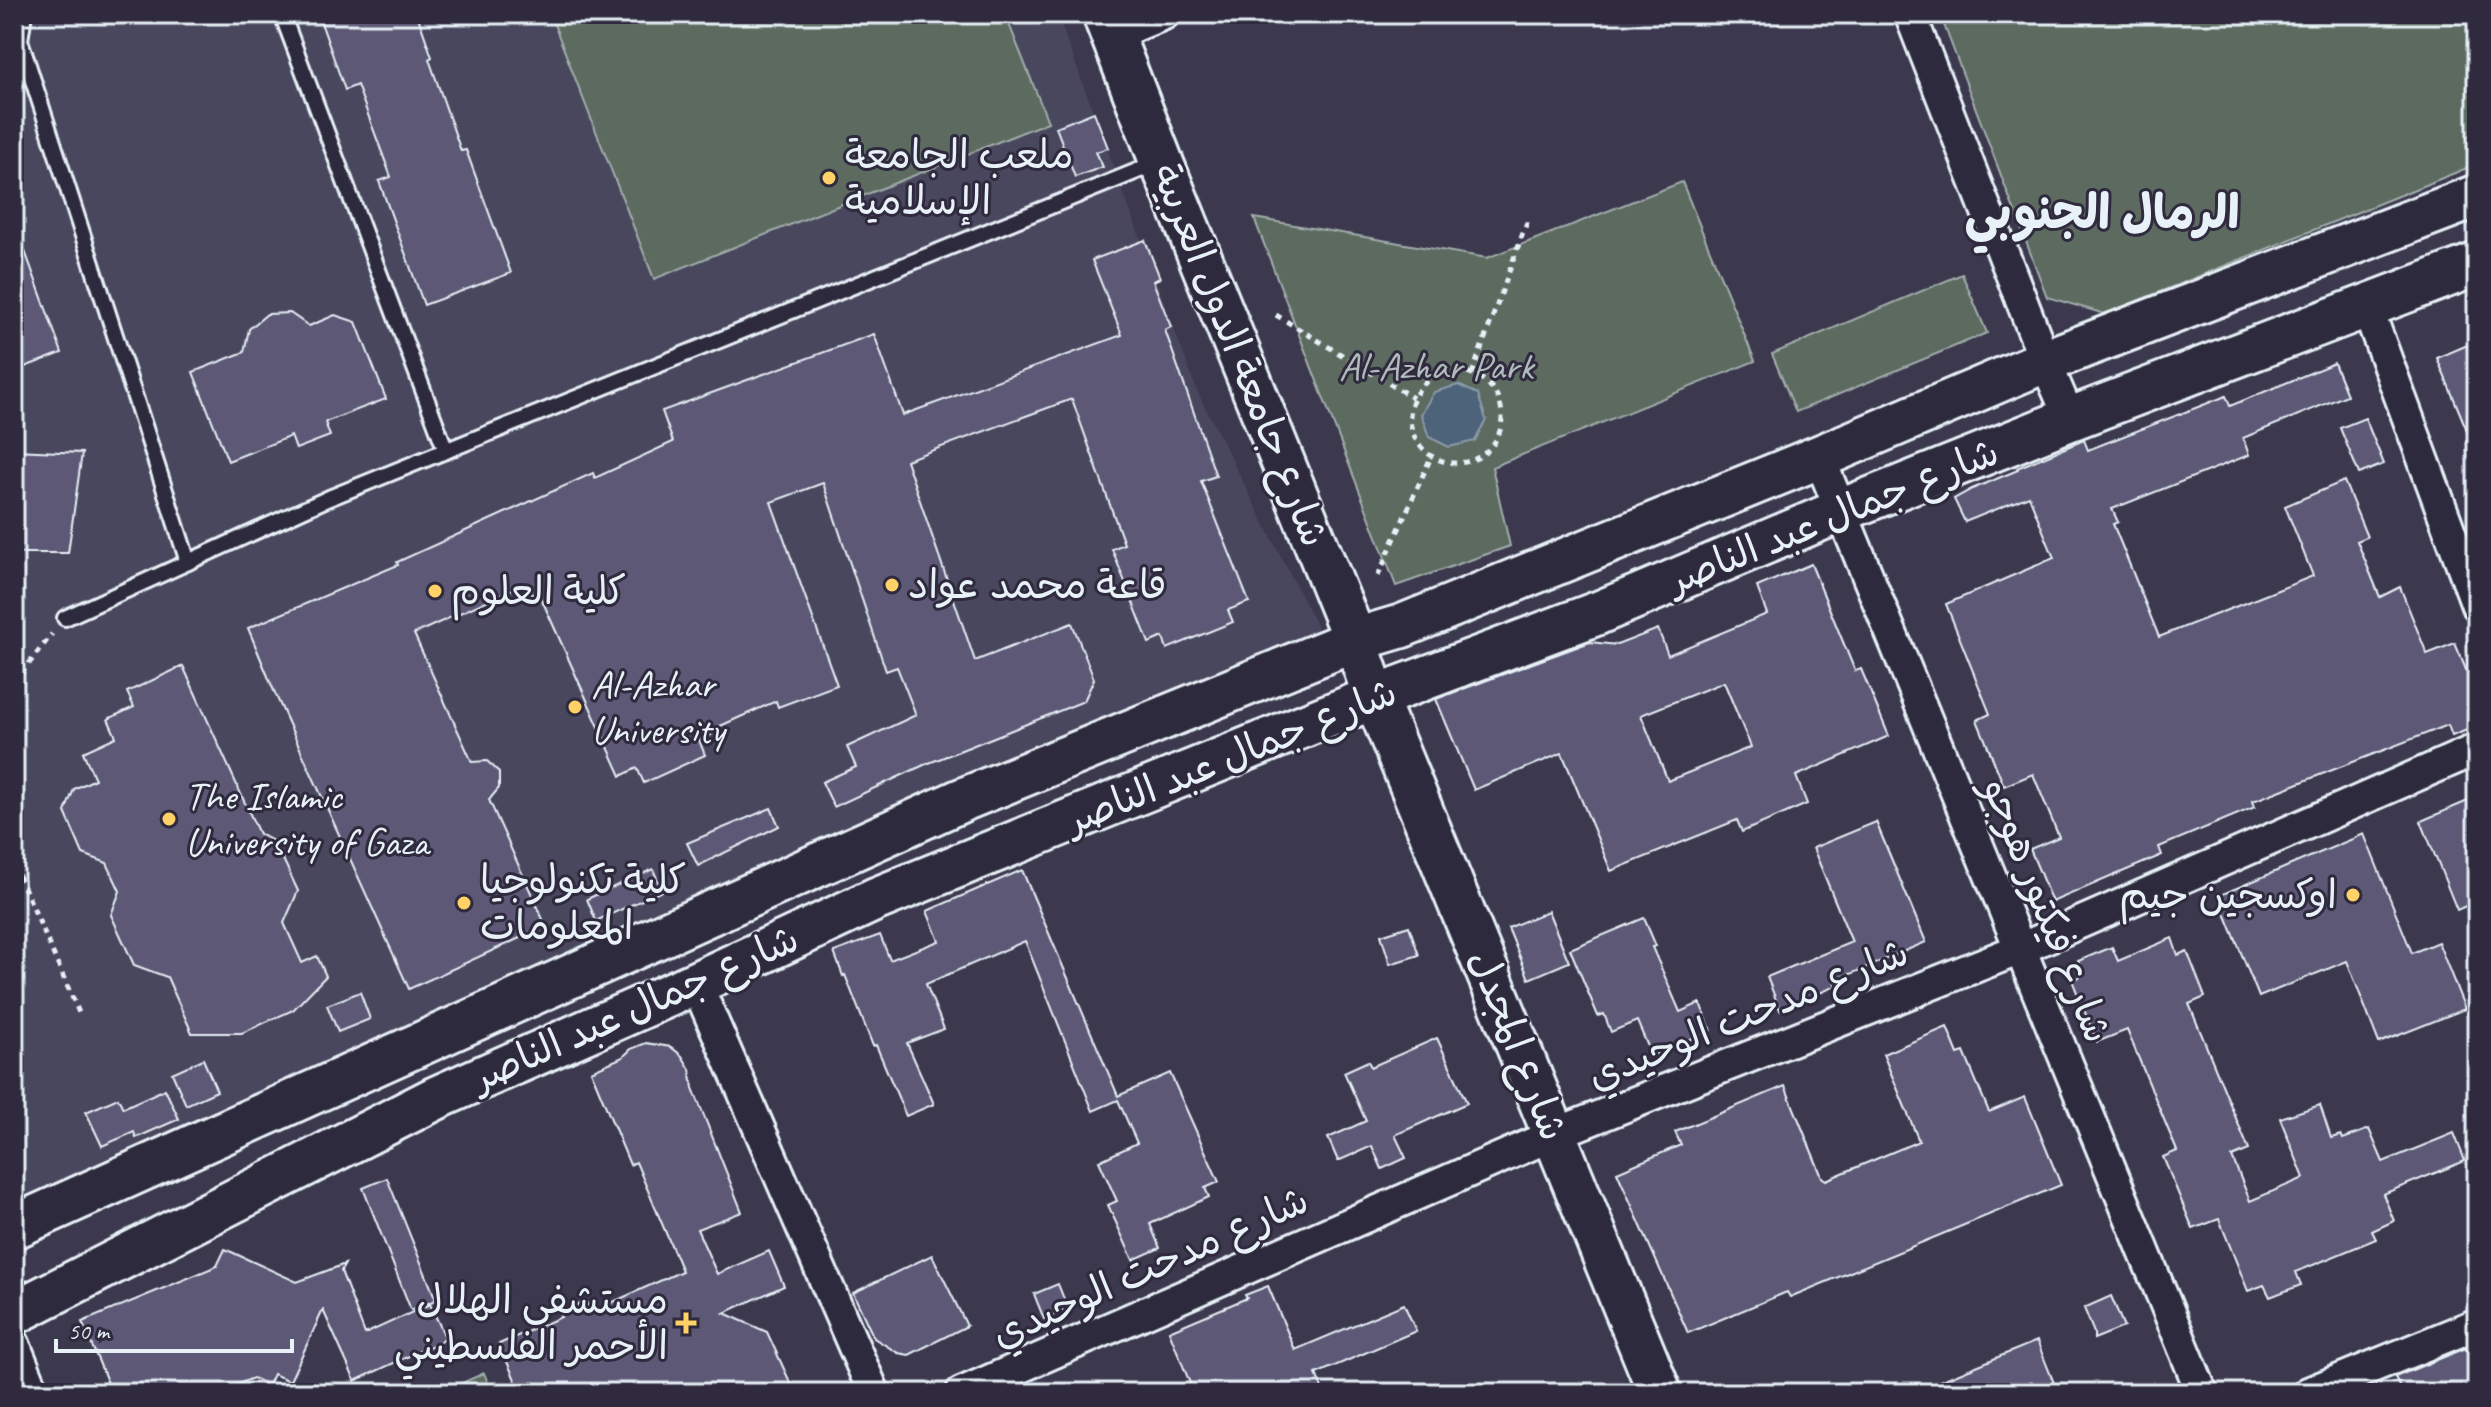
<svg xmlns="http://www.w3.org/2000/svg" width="2491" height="1407" font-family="Caveat,'Playpen Sans Arabic',sans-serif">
	<rect width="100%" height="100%" fill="#3c384e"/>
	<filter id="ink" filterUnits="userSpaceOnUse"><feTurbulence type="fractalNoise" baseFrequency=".0125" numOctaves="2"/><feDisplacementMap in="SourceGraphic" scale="16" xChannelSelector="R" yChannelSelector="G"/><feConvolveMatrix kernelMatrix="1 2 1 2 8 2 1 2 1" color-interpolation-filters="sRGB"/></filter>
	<g filter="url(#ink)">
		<!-- built -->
		<path fill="#49465d" d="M 14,14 L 1057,14 L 1198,393 L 1321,635 L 14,1216 Z"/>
		<!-- green -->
		<g fill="#5c6a60" stroke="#a2aeac" stroke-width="2">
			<path d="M 550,14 L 1005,14 L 1048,122 L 654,279 Z"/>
			<path d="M 1940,14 L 2477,14 L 2477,164 L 2105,314 L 2047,297 Z"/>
			<path d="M 1682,182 L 1755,361 L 1492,467 L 1510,546 L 1396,586 L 1254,218 L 1487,258 Z"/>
			<path d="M 1962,274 L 1987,333 L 1796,412 L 1772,354 Z"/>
			<path d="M 484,1373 L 492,1393 L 440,1393 Z"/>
		</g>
		<!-- water -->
		<path fill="#4e6379" stroke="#8c9cac" stroke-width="2" d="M 1458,385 L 1478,394 L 1486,420 L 1475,441 L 1449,447 L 1429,437 L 1421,414 L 1434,392 Z"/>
		<!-- building -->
		<g fill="#5c5875" stroke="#e8f1f8" stroke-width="2" fill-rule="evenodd">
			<path d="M 318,14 L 417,14 L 432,57 L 429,59 L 461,151 L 466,150 L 511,273 L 424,305 L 379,181 L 391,177 L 357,85 L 345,90 Z"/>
			<path d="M 1094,112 L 1108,148 L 1096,152 L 1103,167 L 1075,177 L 1056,127 Z"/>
			<path d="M 17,229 L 62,353 L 14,371 L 14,230 Z"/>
			<path d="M 1145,240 L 1160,278 L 1153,281 L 1171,327 L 1165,330 L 1216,476 L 1201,481 L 1249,602 L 1228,610 L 1233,622 L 1167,649 L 1163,637 L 1149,643 L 1112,549 L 1124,544 L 1072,399 L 906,460 L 975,661 L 1072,623 L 1094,679 L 1084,701 L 924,765 L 834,807 L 822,782 L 856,767 L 847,747 L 916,715 L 897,667 L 886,671 L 823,483 L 771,502 L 837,685 L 778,707 L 776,701 L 709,731 L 711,735 L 699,740 L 705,755 L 644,783 L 637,768 L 621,776 L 542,600 L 519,586 L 414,634 L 472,762 L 487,761 L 499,772 L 499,788 L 489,800 L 546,926 L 409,989 L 274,691 L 248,628 L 398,565 L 397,562 L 593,473 L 595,478 L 673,442 L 662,411 L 874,334 L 903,415 L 1122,335 L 1092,260 Z"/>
			<path d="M 290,313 L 309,326 L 335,315 L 356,322 L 386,399 L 325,422 L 330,436 L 296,449 L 291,436 L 228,461 L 193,372 L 244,352 L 249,329 L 267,314 Z"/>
			<path d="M 2477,341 L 2477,452 L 2476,452 L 2437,358 Z"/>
			<path d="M 2334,363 L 2347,395 L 2243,438 L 2249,455 L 2112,509 L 2118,522 L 2113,524 L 2159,637 L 2313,576 L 2285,506 L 2344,481 L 2367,537 L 2357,541 L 2380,597 L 2400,587 L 2427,654 L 2455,643 L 2477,696 L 2477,726 L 2452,736 L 2448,725 L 2253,801 L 2255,807 L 2159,847 L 2162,855 L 2052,902 L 2030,849 L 2059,837 L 2033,774 L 2004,786 L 1977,720 L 1990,714 L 1946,604 L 2054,558 L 2029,496 L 1965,522 L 1954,499 L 1972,489 L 2018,470 L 2017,468 L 2084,440 L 2088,450 L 2226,396 L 2230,406 Z"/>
			<path d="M 2365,418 L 2384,464 L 2359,474 L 2340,428 Z"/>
			<path d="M 14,450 L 82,453 L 68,553 L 14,553 Z"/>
			<path d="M 1811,564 L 1855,671 L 1861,669 L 1889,736 L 1796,776 L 1807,804 L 1742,832 L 1737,820 L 1611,871 L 1562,753 L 1474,790 L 1436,699 L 1590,642 L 1617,645 L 1658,629 L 1668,655 L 1767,614 L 1757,587 ZM 1724,682 L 1751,747 L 1668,781 L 1641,715 Z"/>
			<path d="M 183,666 L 259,834 L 275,842 L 298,891 L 284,923 L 302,963 L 317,956 L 326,976 L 293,1010 L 242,1033 L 192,1033 L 167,977 L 134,965 L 111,915 L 120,891 L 107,863 L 83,854 L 65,812 L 74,789 L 95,779 L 83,752 L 116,737 L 108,719 L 134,707 L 127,692 Z"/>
			<path d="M 2477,797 L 2477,901 L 2457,910 L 2421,821 Z"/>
			<path d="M 771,808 L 779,826 L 698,866 L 687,843 Z"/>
			<path d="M 1876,822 L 1926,942 L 1834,981 L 1836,986 L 1780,1010 L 1767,977 L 1852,942 L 1813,848 Z"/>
			<path d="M 2364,834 L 2412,953 L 2438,942 L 2465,1009 L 2379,1043 L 2347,961 L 2259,997 L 2218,896 Z"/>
			<path d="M 653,869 L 662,891 L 596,921 L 587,899 Z"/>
			<path d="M 1022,870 L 1118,1096 L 1170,1073 L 1219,1182 L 1205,1188 L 1209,1197 L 1150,1224 L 1160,1248 L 1133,1260 L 1108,1205 L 1117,1201 L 1099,1161 L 1137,1143 L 1118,1100 L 1093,1111 L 1025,941 L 926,984 L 944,1029 L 907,1043 L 934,1104 L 906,1116 L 876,1045 L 873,1046 L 845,975 L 843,976 L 834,952 L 880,935 L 890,960 L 939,941 L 927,911 Z"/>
			<path d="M 1548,911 L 1569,962 L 1529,979 L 1508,928 Z"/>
			<path d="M 1644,918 L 1656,946 L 1652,947 L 1680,1012 L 1700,1003 L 1711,1030 L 1652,1056 L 1637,1021 L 1611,1032 L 1604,1014 L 1598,1016 L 1570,949 Z"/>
			<path d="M 1409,926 L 1419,955 L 1390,964 L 1381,935 Z"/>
			<path d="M 2172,938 L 2178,955 L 2187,951 L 2205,997 L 2189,1004 L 2249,1150 L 2232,1157 L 2250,1201 L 2304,1178 L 2280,1118 L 2320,1105 L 2331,1138 L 2341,1135 L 2343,1139 L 2369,1129 L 2383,1162 L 2454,1133 L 2465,1161 L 2383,1194 L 2394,1221 L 2372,1231 L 2376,1239 L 2296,1272 L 2301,1285 L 2270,1297 L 2264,1285 L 2248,1291 L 2219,1219 L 2193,1229 L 2163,1157 L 2177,1151 L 2127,1030 L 2097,1042 L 2072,980 L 2084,975 L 2078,961 L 2112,947 L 2118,961 Z"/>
			<path d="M 360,992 L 370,1019 L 338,1032 L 327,1005 Z"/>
			<path d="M 1947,1027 L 1958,1054 L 1964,1052 L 1989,1112 L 2025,1097 L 2061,1185 L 1790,1297 L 1787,1292 L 1688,1333 L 1617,1172 L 1681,1145 L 1675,1132 L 1785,1086 L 1822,1177 L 1826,1180 L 1919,1141 L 1883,1054 Z"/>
			<path d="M 1437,1038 L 1467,1103 L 1395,1135 L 1406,1158 L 1382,1169 L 1372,1146 L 1338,1161 L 1328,1138 L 1366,1121 L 1344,1072 L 1368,1061 L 1371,1067 Z"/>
			<path d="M 646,1043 L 671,1047 L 682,1056 L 690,1069 L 693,1088 L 742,1212 L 697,1229 L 717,1274 L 769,1251 L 784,1286 L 724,1313 L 767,1332 L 795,1393 L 521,1393 L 499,1344 L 561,1317 L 559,1313 L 586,1301 L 591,1312 L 682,1271 L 636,1162 L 630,1165 L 591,1071 L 623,1057 L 631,1049 Z"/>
			<path d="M 203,1059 L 217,1091 L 186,1105 L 172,1073 Z"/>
			<path d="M 165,1089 L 179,1119 L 136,1138 L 134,1132 L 102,1146 L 86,1112 L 118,1098 L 123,1108 Z"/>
			<path d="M 387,1178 L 436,1300 L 411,1310 L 363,1188 Z"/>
			<path d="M 225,1249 L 297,1282 L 345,1264 L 341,1271 L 365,1334 L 430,1304 L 446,1339 L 355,1381 L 323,1310 L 290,1381 L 273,1374 L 268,1385 L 253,1378 L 216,1393 L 112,1393 L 82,1322 L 217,1266 Z"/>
			<path d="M 932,1255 L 967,1326 L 909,1355 L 898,1353 L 874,1338 L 853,1293 Z"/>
			<path d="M 1058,1284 L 1068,1309 L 1044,1319 L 1034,1294 Z"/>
			<path d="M 1268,1286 L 1295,1350 L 1404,1304 L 1416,1331 L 1316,1374 L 1324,1393 L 1194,1393 L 1169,1331 L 1247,1298 L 1245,1295 Z"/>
			<path d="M 2111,1296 L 2124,1327 L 2094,1339 L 2094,1333 L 2084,1308 Z"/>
			<path d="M 2037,1341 L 2058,1393 L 1913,1393 L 1913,1392 Z"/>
			<path d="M 2466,1348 L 2477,1374 L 2477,1393 L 2402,1393 L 2395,1377 Z"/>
		</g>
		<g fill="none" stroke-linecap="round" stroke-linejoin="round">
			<!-- lane casing -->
			<g stroke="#e8f1f8" stroke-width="20">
				<g id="lane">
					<path d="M 24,14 L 20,40 L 188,562"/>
					<path d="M 282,14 L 446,451"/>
					<path d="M 65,618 L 329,498 L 1157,163"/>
				</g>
			</g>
			<!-- street casing -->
			<g stroke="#e8f1f8" stroke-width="36">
				<g id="street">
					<path d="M 1910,14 L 2045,361 L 2070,419"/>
					<path d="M 1113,35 L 1164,14"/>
					<path d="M 2367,307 L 2477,605"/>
					<path d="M 1819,457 L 2202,1393"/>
					<path d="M 696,983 L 874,1393"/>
					<path d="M 14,1344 L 34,1393"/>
					<path d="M 961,1393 L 1555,1134 L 2020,949 L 2477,749"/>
					<path d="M 2308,1393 L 2477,1324"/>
				</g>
			</g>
			<!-- secondary casing -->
			<g stroke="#e8f1f8" stroke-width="48">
				<g id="secondary">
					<path d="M 1104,14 L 1161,161 L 1355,640 L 1375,697 L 1660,1393"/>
					<path d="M 14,1227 L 962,800 L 1355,640 L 1402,626 L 1819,457 L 2045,361 L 2477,196"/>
					<path d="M 14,1313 L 436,1098 L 696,983 L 876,899 L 1375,697 L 1598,613 L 1840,511 L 2070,419 L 2477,264"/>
				</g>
			</g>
			<!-- path -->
			<g stroke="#e8f1f8" stroke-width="5" stroke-dasharray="6 6" stroke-linecap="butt">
				<path d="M 1276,315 L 1413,398"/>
				<circle cx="1456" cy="417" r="46"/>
				<path d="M 1472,374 L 1527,222"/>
				<path d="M 1378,576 L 1431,457"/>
				<path d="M 14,683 L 52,634"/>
				<path d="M 14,864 L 80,1015"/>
			</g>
			<!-- lane -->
			<use href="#lane" stroke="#2f2a3d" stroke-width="14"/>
			<!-- street -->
			<use href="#street" stroke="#2f2a3d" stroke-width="30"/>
			<!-- secondary -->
			<use href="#secondary" stroke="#2f2a3d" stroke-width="42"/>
		</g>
	</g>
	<!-- markers -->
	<g fill="#ffd166" stroke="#2f2a3d" stroke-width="3">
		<circle cx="829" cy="178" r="8"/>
		<circle cx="892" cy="585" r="8"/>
		<circle cx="435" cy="591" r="8"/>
		<circle cx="575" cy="707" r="8"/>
		<circle cx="169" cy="819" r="8"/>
		<circle cx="2353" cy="895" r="8"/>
		<circle cx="464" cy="903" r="8"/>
		<path d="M682 1311h8v8h8v8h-8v8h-8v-8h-8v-8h8z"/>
	</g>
	<g text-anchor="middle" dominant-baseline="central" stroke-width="6" stroke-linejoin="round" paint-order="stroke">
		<!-- poi labels -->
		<g font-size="40" fill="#e8f1f8" stroke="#2f2a3d" text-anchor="start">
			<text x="845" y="155">ملعب الجامعة<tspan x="845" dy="46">الإسلامية</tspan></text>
			<text x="908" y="585">قاعة محمد عواد</text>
			<text x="451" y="591">كلية العلوم</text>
			<text x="591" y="684">Al-Azhar<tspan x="591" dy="46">University</tspan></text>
			<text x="185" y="796">The Islamic<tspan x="185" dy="46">University of Gaza</tspan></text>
			<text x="480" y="880">كلية تكنولوجيا<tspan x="480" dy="46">المعلومات</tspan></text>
			<text x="2337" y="895" text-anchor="end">اوكسجين جيم</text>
			<text x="668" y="1300" text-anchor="end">مستشفى الهلال<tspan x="668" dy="46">الأحمر الفلسطيني</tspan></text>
		</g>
		<!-- street labels -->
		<g font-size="40" fill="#e8f1f8" stroke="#2f2a3d">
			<text transform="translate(1240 355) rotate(68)">شارع جامعة الدول العربية</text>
			<text transform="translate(1833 516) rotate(-22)">شارع جمال عبد الناصر</text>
			<text transform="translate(1231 756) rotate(-22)">شارع جمال عبد الناصر</text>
			<text transform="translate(2047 910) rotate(68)">شارع فيكتور هوجو</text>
			<text transform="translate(635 1008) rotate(-24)">شارع جمال عبد الناصر</text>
			<text transform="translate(1748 1014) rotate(-22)">شارع مدحت الوحيدي</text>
			<text transform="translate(1518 1045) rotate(68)">شارع المجدل</text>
			<text transform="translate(1150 1267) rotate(-24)">شارع مدحت الوحيدي</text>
		</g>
		<!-- park labels -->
		<g font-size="40" fill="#b0bbbb" stroke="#2f2a3d">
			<text x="1436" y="366">Al-Azhar Park</text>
		</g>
		<!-- district labels -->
		<g font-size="48" font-weight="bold" fill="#e8f1f8" stroke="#2f2a3d">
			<text x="2102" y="212">الرمال الجنوبي</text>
		</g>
	</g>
	<!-- margin -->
	<rect width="2491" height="1407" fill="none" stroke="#2f2a3d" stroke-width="48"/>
	<rect x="24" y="24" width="2443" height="1359" fill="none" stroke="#e8f1f8" stroke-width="3" filter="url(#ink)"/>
	<!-- scale -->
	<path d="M56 1339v12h236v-12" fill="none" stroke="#e8f1f8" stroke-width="4"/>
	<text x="68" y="1339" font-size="24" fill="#e8f1f8" stroke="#2f2a3d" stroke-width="6" paint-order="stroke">50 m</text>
</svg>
